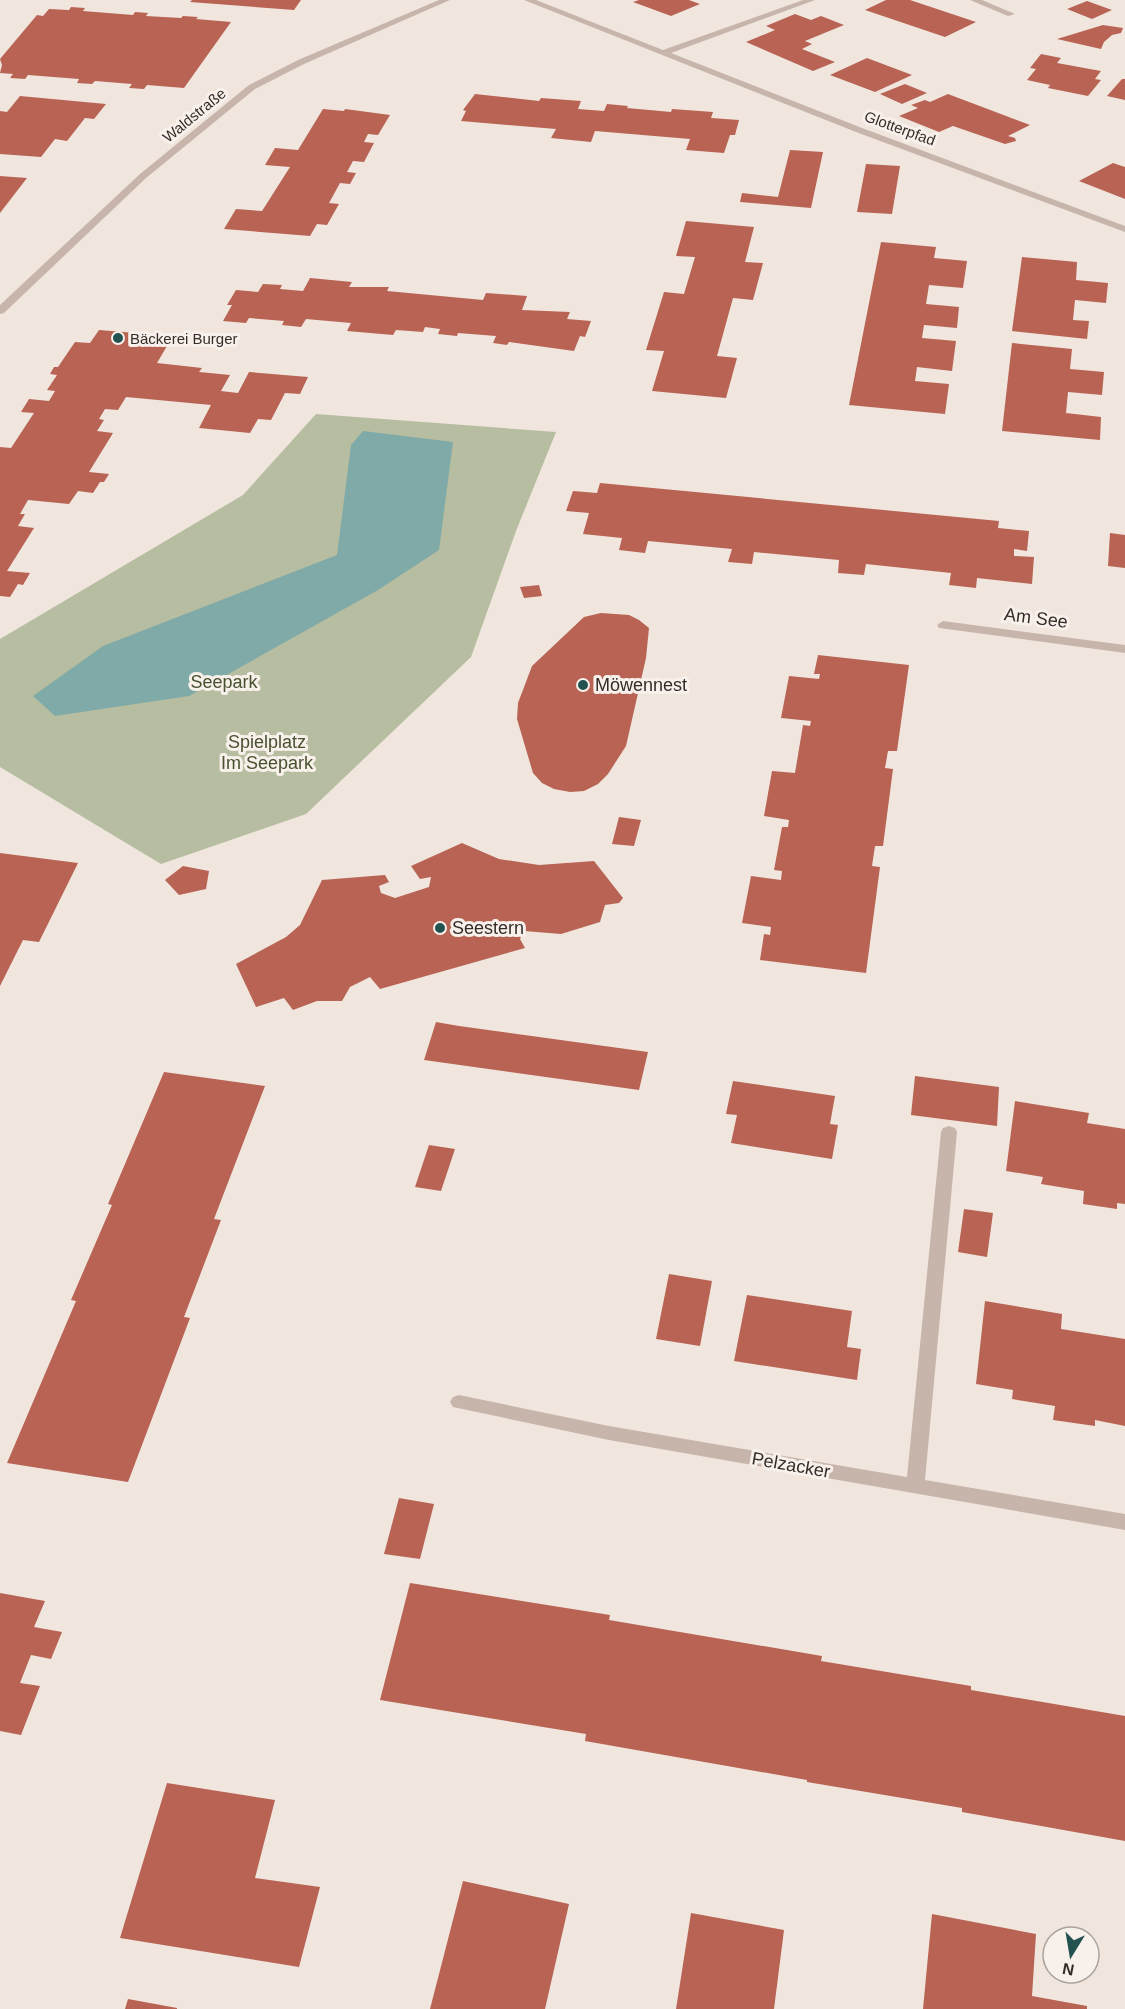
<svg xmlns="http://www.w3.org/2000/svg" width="1125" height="2009" font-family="Helvetica,sans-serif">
	<rect width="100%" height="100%" fill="#f0e6de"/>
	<!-- green -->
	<path fill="#b6bda0" d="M 316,414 L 556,432 L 516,531 L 471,657 L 306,814 L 161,864 L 0,767 L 0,639 L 243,495 Z"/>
	<!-- water -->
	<path fill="#80aaa8" d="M 363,431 L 453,442 L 439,550 L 378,590 L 189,696 L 55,716 L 33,696 L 103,646 L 337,555 L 351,445 Z"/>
	<!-- building -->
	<g fill="#b86354">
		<path d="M 192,0 L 301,0 L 294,10 L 190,2 Z"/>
		<path d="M 639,0 L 689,0 L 700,4 L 671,16 L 633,2 Z"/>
		<path d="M 886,0 L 910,0 L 976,22 L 945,37 L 865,10 Z"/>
		<path d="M 1087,1 L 1112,10 L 1092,19 L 1067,9 Z"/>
		<path d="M 71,7 L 85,8 L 83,11 L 133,15 L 135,12 L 148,13 L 146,16 L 181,18 L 183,16 L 198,17 L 196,19 L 231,22 L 184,88 L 147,85 L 144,89 L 129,88 L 132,84 L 95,81 L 92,84 L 77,83 L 79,79 L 28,75 L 25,79 L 10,78 L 13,74 L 0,73 L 2,65 L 0,59 L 37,15 L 43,16 L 49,9 L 69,10 Z"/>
		<path d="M 795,14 L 811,20 L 821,16 L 844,25 L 805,41 L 812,44 L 802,49 L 835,62 L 813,71 L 746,42 L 775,30 L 766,26 Z"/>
		<path d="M 1103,25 L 1123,28 L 1121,33 L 1112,35 L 1104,42 L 1101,49 L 1057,39 Z"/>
		<path d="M 1041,54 L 1061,58 L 1057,63 L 1101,71 L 1095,79 L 1101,80 L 1088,96 L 1048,88 L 1050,85 L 1027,80 L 1036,69 L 1030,68 Z"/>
		<path d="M 867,58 L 912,75 L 875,92 L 830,75 Z"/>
		<path d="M 1122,79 L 1125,79 L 1125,100 L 1107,96 Z"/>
		<path d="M 905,84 L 927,93 L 902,104 L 880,94 Z"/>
		<path d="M 475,94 L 539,101 L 541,98 L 581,101 L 578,109 L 604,111 L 607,104 L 628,106 L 627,108 L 671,112 L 672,109 L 713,112 L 711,118 L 739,120 L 735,135 L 730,135 L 724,153 L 686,150 L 690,139 L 595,131 L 591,142 L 551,138 L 556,129 L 461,121 L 466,111 L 463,110 Z"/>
		<path d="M 948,94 L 1030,125 L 1008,136 L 1015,138 L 1016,141 L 1005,144 L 953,126 L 939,132 L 899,116 L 918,108 L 911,105 L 925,100 L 930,102 Z"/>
		<path d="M 20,96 L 106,104 L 94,119 L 85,118 L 67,141 L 55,139 L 41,157 L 0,154 L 0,111 L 7,112 Z"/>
		<path d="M 323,109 L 344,111 L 345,109 L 390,115 L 378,135 L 368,134 L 364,142 L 374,143 L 364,162 L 353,161 L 347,172 L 356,173 L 350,184 L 340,183 L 329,203 L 339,204 L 327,225 L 317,224 L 310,236 L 224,229 L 236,209 L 262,211 L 290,167 L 265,165 L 275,148 L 298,150 Z"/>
		<path d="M 790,150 L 823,152 L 811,208 L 740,202 L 742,193 L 778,197 Z"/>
		<path d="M 1113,163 L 1125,167 L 1125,199 L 1079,181 Z"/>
		<path d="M 866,164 L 900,166 L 892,214 L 857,212 Z"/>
		<path d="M 0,176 L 27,178 L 0,213 Z"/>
		<path d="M 686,221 L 754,227 L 745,262 L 763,263 L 753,300 L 733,298 L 717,356 L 737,358 L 726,398 L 652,391 L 664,351 L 646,350 L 664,292 L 684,294 L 695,257 L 676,256 Z"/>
		<path d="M 881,242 L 936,247 L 934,258 L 967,261 L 963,288 L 929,285 L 926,304 L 959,307 L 957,328 L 924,325 L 922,338 L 956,341 L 952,371 L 917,367 L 915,381 L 949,384 L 945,414 L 849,405 Z"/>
		<path d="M 1022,257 L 1077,262 L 1076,280 L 1108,283 L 1106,303 L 1075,300 L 1073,320 L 1089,321 L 1087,339 L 1012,331 Z"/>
		<path d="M 310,278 L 352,282 L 349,287 L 389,287 L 387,291 L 483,300 L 486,293 L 527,296 L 522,310 L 570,312 L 567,319 L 591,321 L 585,337 L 580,336 L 574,351 L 509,342 L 507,345 L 493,343 L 496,336 L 458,333 L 457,336 L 438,334 L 440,329 L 425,327 L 423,332 L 396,330 L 393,335 L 347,331 L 351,323 L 306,319 L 301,327 L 282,325 L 284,321 L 249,318 L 246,323 L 223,321 L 232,305 L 227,305 L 236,290 L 258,292 L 263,284 L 282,285 L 280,289 L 303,291 Z"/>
		<path d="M 99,330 L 160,335 L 154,345 L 167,346 L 157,363 L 202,368 L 199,372 L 230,375 L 221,391 L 238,393 L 249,372 L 308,377 L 300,394 L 285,393 L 271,420 L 258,419 L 250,433 L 199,428 L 211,405 L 126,397 L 118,410 L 105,409 L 99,419 L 104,420 L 97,431 L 113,433 L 89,472 L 109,474 L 104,482 L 100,482 L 93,493 L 78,491 L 69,504 L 28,500 L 20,514 L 25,514 L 18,526 L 34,528 L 7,571 L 30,573 L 23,585 L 18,584 L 10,597 L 0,596 L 0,447 L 11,448 L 34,413 L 21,412 L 29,399 L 49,401 L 55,391 L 47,390 L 57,375 L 50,374 L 54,367 L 58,367 L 75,342 L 90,343 Z"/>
		<path d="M 1012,343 L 1072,349 L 1070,369 L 1104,372 L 1102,395 L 1068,392 L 1066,413 L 1101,417 L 1100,440 L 1002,431 Z"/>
		<path d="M 600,483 L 999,521 L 998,528 L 1029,531 L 1027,551 L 1014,549 L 1014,556 L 1034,557 L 1032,584 L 977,578 L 976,588 L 949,585 L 951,573 L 866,564 L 864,575 L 838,573 L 839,560 L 754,552 L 752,564 L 728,562 L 732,549 L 648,541 L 645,553 L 619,550 L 622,538 L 583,534 L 589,513 L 566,511 L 573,491 L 597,493 Z"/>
		<path d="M 1110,533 L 1125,535 L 1125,568 L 1108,566 Z"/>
		<path d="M 539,585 L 542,596 L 524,598 L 520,587 Z"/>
		<path d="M 601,613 L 629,615 L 639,620 L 649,628 L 646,658 L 626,746 L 608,774 L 598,784 L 584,791 L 570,792 L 554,789 L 542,783 L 533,773 L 517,719 L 518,703 L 532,666 L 584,617 Z"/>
		<path d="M 818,655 L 909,665 L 897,751 L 888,751 L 885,768 L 893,769 L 883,846 L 875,846 L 872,866 L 880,867 L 866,973 L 760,960 L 764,934 L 770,935 L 771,927 L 742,923 L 751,876 L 781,880 L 782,871 L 774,870 L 782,827 L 788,827 L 789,820 L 764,816 L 772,771 L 795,773 L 803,725 L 810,726 L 811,721 L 781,718 L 789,676 L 819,679 L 820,674 L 814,674 Z"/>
		<path d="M 619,817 L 641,820 L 634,846 L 612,844 Z"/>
		<path d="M 462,843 L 499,859 L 539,865 L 594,861 L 623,898 L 619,903 L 605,905 L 600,922 L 561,934 L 524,931 L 520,939 L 525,948 L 380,989 L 370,977 L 350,987 L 342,1001 L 317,1001 L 293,1010 L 284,998 L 256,1007 L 236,964 L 286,937 L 300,925 L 322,880 L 385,875 L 389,882 L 379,886 L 381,893 L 395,898 L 429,887 L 431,877 L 420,879 L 411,866 Z"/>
		<path d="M 0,853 L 78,863 L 39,942 L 23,940 L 0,986 Z"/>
		<path d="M 183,866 L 209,871 L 206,889 L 179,895 L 165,880 Z"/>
		<path d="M 436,1022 L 459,1026 L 648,1052 L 639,1090 L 424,1060 Z"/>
		<path d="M 164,1072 L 265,1086 L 214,1219 L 221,1220 L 184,1317 L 190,1318 L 128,1482 L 7,1463 L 76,1301 L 71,1300 L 112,1205 L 108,1204 Z"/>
		<path d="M 915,1076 L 999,1087 L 997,1126 L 911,1115 Z"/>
		<path d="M 733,1081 L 835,1096 L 830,1124 L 838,1125 L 832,1159 L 731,1143 L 737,1115 L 726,1114 Z"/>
		<path d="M 1015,1101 L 1089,1113 L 1087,1123 L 1125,1129 L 1125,1204 L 1117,1203 L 1117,1209 L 1083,1204 L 1084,1191 L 1041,1184 L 1043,1177 L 1006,1171 Z"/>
		<path d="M 429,1145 L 455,1149 L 441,1191 L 415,1187 Z"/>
		<path d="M 964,1209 L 993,1213 L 987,1257 L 958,1252 Z"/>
		<path d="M 669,1274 L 712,1281 L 700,1346 L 656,1339 Z"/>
		<path d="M 747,1295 L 852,1311 L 847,1347 L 861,1349 L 857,1380 L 734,1361 Z"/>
		<path d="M 985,1301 L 1062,1314 L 1061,1329 L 1125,1339 L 1125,1426 L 1095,1420 L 1095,1426 L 1053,1420 L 1055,1406 L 1012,1399 L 1013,1390 L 976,1384 Z"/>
		<path d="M 399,1498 L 434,1504 L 420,1559 L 384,1554 Z"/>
		<path d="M 410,1583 L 610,1615 L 609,1620 L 822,1656 L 821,1661 L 971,1686 L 971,1690 L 1125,1716 L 1125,1841 L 962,1812 L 962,1808 L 807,1782 L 807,1780 L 585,1741 L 586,1734 L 380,1700 Z"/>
		<path d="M 0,1593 L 45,1601 L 34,1627 L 62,1632 L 51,1659 L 31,1655 L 20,1683 L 40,1686 L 21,1735 L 0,1731 Z"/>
		<path d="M 167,1783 L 275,1800 L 255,1878 L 320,1887 L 299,1967 L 120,1938 Z"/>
		<path d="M 463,1881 L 569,1904 L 545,2009 L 430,2009 Z"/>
		<path d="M 691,1913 L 784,1930 L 774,2009 L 676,2009 Z"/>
		<path d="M 932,1914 L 1036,1934 L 1032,1996 L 1087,2006 L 1087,2009 L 923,2009 Z"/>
		<path d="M 128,1999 L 177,2008 L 177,2009 L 125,2009 Z"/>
	</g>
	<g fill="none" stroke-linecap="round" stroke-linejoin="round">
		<!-- minor -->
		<g fill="#c7b5ab" fill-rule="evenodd">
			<path d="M 439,0 L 450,0 L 304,64 L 255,89 L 146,178 L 4,313 L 0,314 L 0,305 L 140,174 L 249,85 L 298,60 Z"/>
			<path d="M 524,0 L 536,0 L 663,50 L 803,0 L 815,0 L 671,53 L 862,128 L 1125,226 L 1125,232 L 856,132 Z"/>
			<path d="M 970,0 L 982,0 L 1015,14 L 1008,16 Z"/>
			<path d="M 943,621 L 1125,645 L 1125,653 L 939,628 L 937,625 Z"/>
			<path d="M 949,1126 L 955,1128 L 957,1132 L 925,1480 L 1125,1514 L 1125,1530 L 609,1440 L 453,1407 L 450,1402 L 453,1397 L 459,1395 L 609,1426 L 907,1477 L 941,1132 L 943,1128 Z"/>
		</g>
	</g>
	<!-- markers -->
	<g fill="#245251" stroke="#f8f0ea" stroke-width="2">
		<circle cx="118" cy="338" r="6"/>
		<circle cx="583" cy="685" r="6"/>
		<circle cx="440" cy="928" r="6"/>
	</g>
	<g text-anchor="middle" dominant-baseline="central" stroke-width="6" stroke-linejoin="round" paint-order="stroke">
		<!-- far-street labels -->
		<g font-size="15" fill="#352c2a" stroke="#f8f0ea">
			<text transform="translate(194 115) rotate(-39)">Waldstraße</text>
			<text transform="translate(900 128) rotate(20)">Glotterpfad</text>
		</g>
		<!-- far-poi labels -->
		<g font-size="15" fill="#352c2a" stroke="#f8f0ea" text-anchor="start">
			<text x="130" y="338">Bäckerei Burger</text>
		</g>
		<!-- street labels -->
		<g font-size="18" fill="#352c2a" stroke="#f8f0ea">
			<text transform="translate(1036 618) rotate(7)">Am See</text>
			<text transform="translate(791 1465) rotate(10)">Pelzacker</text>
		</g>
		<!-- park labels -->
		<g font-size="18" fill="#485130" stroke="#f8f0ea">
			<text x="224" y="682">Seepark</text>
			<text x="267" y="742">Spielplatz<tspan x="267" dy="21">Im Seepark</tspan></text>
		</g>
		<!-- poi labels -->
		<g font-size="18" fill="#352c2a" stroke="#f8f0ea" text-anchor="start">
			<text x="595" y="685">Möwennest</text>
			<text x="452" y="928">Seestern</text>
		</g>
	</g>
	<!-- north arrow -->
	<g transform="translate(1071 1955) rotate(191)"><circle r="28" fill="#f8f0ea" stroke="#aaa29d" stroke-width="1.5"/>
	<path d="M0-4.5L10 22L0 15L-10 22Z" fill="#245251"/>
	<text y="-9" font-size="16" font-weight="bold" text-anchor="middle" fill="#352c2a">N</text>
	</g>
</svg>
